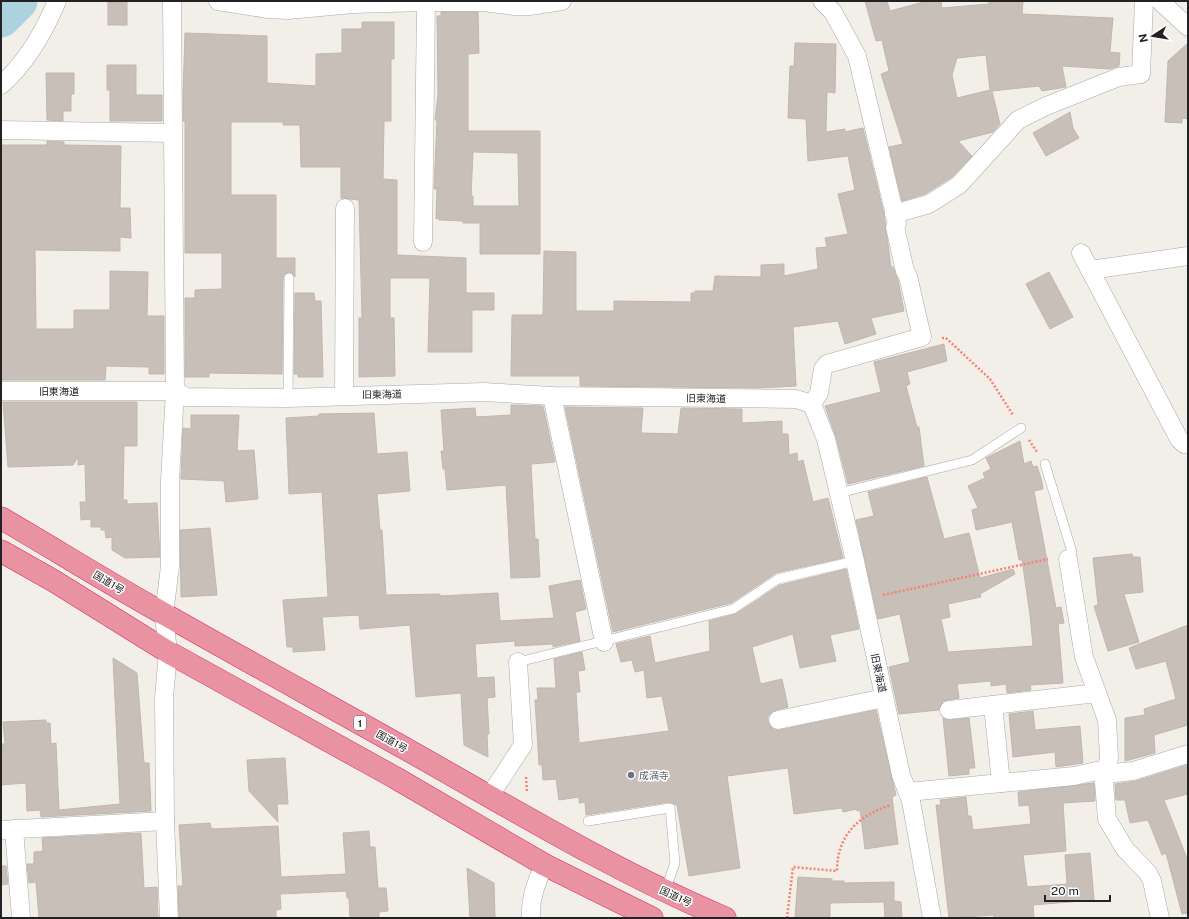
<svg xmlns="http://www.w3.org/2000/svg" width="1189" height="919" font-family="'Public Sans','Noto Sans JP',sans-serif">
	<rect width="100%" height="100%" fill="#f2efe9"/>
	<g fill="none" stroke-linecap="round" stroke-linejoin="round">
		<!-- river -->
		<path stroke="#aad3df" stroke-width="39" d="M 1,18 L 18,1"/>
	</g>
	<!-- building -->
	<g fill="#c7bfb8" stroke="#c4b6ab" fill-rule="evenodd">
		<path d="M 865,1 L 887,1 L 890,11 L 927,1 L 941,1 L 942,8 L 989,4 L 989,1 L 1023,1 L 1022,14 L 1113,18 L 1110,52 L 1120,53 L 1119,66 L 1110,69 L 1062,66 L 1066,87 L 1042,91 L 1039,86 L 992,91 L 1000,124 L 993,132 L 958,141 L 972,156 L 952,177 L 925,194 L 902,201 L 889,147 L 903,144 L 881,74 L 889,71 L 882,40 L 876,41 ZM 986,55 L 990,90 L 957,98 L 952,75 L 957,58 Z"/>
		<rect x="108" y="2" width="19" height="23"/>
		<path d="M 441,12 L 478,12 L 479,53 L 468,54 L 468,131 L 540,131 L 540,254 L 480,254 L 480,223 L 463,223 L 463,221 L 439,220 L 439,218 L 436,219 L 437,189 L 434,189 L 437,120 L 435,120 L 438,94 L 437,16 L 441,16 ZM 473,152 L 518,153 L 519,206 L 473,206 L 473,196 L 471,196 Z"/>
		<path d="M 362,22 L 394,22 L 394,59 L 391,59 L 391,121 L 384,121 L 383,179 L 397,180 L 397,255 L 466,258 L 466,293 L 494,293 L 494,310 L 472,310 L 472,352 L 428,352 L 430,278 L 390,278 L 390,318 L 394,318 L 395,376 L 359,377 L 359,318 L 362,318 L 359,200 L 341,198 L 341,167 L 301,167 L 300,125 L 283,125 L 283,122 L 231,122 L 231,195 L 276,195 L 276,258 L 295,258 L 295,277 L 292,273 L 289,272 L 284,275 L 283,278 L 282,374 L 209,373 L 209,377 L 185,377 L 185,298 L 195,298 L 195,290 L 222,289 L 222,253 L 185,253 L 185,121 L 183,121 L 183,95 L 185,33 L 267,36 L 267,83 L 316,86 L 316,54 L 342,53 L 342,29 L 362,29 Z"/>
		<path d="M 795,43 L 836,44 L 835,93 L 827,92 L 826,132 L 845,129 L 845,132 L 863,128 L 884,214 L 891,267 L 893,267 L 898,280 L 904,311 L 871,318 L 876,334 L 845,344 L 838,321 L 793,327 L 796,386 L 759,388 L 580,386 L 580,376 L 511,376 L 512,315 L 543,315 L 544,251 L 576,252 L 576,311 L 614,311 L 614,301 L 691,302 L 691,293 L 695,293 L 695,291 L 713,291 L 715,276 L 761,277 L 761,265 L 784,264 L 784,276 L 818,269 L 816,248 L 827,247 L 825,238 L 848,234 L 838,194 L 855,190 L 848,156 L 808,161 L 806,119 L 788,118 L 790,66 L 794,66 Z"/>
		<path d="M 1188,43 L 1188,119 L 1182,118 L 1182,123 L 1165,122 L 1168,61 Z"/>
		<path d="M 107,65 L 136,65 L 136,95 L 162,95 L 162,121 L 110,121 L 110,90 L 107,90 Z"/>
		<path d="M 46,73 L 74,73 L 74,94 L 71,94 L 71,111 L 63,111 L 63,121 L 47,120 Z"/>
		<path d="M 1070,112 L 1073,128 L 1079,138 L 1046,156 L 1033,133 Z"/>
		<path d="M 47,141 L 64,142 L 64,145 L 121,146 L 120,208 L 130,208 L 131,238 L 120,237 L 120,251 L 35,250 L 36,329 L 74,329 L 74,310 L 110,310 L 110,271 L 148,272 L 147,316 L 164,316 L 164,374 L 149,374 L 149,367 L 106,366 L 105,380 L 2,380 L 1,374 L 1,145 L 47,145 Z"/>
		<path d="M 1049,272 L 1073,317 L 1050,329 L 1026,284 Z"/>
		<path d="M 295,293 L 314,293 L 315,301 L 321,301 L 323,377 L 298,377 L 298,374 L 294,374 Z"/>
		<path d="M 944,344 L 947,361 L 907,372 L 910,384 L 906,386 L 917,427 L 919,427 L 924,466 L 848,484 L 836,437 L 825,406 L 881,392 L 874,362 Z"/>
		<path d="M 3,402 L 137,402 L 137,446 L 124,446 L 123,500 L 127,500 L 127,504 L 157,503 L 160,557 L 125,558 L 112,550 L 112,537 L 106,538 L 105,530 L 101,530 L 101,527 L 91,527 L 91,519 L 81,520 L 80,502 L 86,502 L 85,464 L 78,465 L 78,457 L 73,465 L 8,467 Z"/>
		<path d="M 511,405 L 543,406 L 555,462 L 531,464 L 535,539 L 538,539 L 540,577 L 511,578 L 506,485 L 447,490 L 445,469 L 443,469 L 441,451 L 444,451 L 441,410 L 475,408 L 476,417 L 511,415 Z"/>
		<path d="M 565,407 L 643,408 L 641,433 L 678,434 L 681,408 L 742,409 L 742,423 L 782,421 L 782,434 L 788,434 L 789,455 L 797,453 L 798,462 L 803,460 L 813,502 L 828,498 L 843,558 L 776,573 L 731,603 L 613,632 Z"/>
		<path d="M 374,413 L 377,454 L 407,452 L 410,491 L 377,494 L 380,530 L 382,530 L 386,595 L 440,594 L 440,596 L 498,593 L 500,621 L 554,618 L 549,586 L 580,580 L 586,609 L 575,612 L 580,641 L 553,647 L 553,644 L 515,646 L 515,641 L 475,644 L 477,678 L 494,677 L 495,697 L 487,698 L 489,734 L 487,734 L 488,757 L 464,745 L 461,693 L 416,697 L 410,625 L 360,629 L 359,615 L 322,617 L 325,650 L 293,652 L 293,647 L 287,647 L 283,600 L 328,597 L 322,492 L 289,494 L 286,418 L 319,416 L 319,414 Z"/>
		<path d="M 191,415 L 239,415 L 237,451 L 254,450 L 258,499 L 226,502 L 224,481 L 181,479 L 183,428 L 191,429 Z"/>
		<path d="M 1020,441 L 1024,464 L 1031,461 L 1033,467 L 1037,466 L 1042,482 L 1043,489 L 1034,491 L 1056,608 L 1061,607 L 1064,623 L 1058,624 L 1063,683 L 1030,685 L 1031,690 L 1007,693 L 1006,684 L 991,686 L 991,681 L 957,684 L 959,698 L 943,701 L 939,710 L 899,714 L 889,667 L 910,662 L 900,614 L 878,619 L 856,520 L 874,516 L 868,492 L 927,477 L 944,539 L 969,533 L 980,578 L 1013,569 L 1015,574 L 980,594 L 981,597 L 948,604 L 950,617 L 941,619 L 948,652 L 1033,646 L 1030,615 L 1022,560 L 1019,560 L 1012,522 L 976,530 L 972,510 L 978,508 L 968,486 L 985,478 L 983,473 L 991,469 L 986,458 Z"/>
		<path d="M 210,528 L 217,595 L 181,597 L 180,530 Z"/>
		<path d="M 1132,554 L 1133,557 L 1140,557 L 1143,592 L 1124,594 L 1139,642 L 1108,651 L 1094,606 L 1098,605 L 1093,558 Z"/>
		<path d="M 846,569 L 859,629 L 830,635 L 836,661 L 800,668 L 793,634 L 752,647 L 760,682 L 761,684 L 782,679 L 788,707 L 776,710 L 768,716 L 768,722 L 774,730 L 780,730 L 876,710 L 896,795 L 892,797 L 898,844 L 865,849 L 860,810 L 857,811 L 857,809 L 843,812 L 842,808 L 794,814 L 788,768 L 727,776 L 740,868 L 689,876 L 677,805 L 669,802 L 586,815 L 585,802 L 579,803 L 579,797 L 559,800 L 556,779 L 543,780 L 542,765 L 539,765 L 535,700 L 538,700 L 537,688 L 556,688 L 554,659 L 582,652 L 585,670 L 578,671 L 580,692 L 576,692 L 579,743 L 669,731 L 662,696 L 647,698 L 644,670 L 635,672 L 632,660 L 621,662 L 616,644 L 650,636 L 655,663 L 710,651 L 709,621 L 736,614 L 780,585 Z"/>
		<path d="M 1188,625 L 1188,725 L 1154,735 L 1155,753 L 1125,761 L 1125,718 L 1145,715 L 1144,709 L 1176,699 L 1166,661 L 1136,669 L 1129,648 Z"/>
		<path d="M 113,658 L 137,673 L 144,763 L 149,763 L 151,811 L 41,817 L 40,810 L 27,811 L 26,783 L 1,785 L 1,744 L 5,744 L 3,722 L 46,720 L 46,723 L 50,723 L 51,744 L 56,743 L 59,810 L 120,804 Z"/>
		<path d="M 1033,711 L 1035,730 L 1080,726 L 1083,763 L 1056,767 L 1055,752 L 1013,757 L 1009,714 Z"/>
		<path d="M 943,718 L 950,720 L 969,718 L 975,768 L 969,768 L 969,774 L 949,776 Z"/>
		<path d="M 285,758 L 288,804 L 277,804 L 278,822 L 249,791 L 247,760 Z"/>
		<path d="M 1188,765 L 1188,794 L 1164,800 L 1188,861 L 1188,913 L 1182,914 L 1166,853 L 1162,855 L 1148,820 L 1130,823 L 1125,800 L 1116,800 L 1115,784 L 1136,781 Z"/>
		<path d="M 1094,783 L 1095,801 L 1063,803 L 1066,851 L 1023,855 L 1027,887 L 1067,884 L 1065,855 L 1090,853 L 1094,900 L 1033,905 L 1034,918 L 994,918 L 994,915 L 949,918 L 936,805 L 941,805 L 940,800 L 966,797 L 968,816 L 971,816 L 973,830 L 1031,824 L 1029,805 L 1019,806 L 1018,792 Z"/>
		<path d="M 210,823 L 211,828 L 214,829 L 278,826 L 281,877 L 346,874 L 343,833 L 369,831 L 370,847 L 375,847 L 378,888 L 386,888 L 388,911 L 379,912 L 379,918 L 350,918 L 349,898 L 347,898 L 346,891 L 280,894 L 281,909 L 276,910 L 276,918 L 179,918 L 178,886 L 183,886 L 179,825 Z"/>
		<path d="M 141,833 L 144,888 L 157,887 L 158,918 L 39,918 L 36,882 L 29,883 L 27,864 L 34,864 L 34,852 L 43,851 L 42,838 Z"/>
		<path d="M 1,866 L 6,866 L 8,884 L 1,885 Z"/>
		<path d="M 467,868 L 494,883 L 495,918 L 470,918 Z"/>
		<path d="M 798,877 L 832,879 L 832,881 L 844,881 L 844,883 L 894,882 L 894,901 L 901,902 L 902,918 L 885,918 L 884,902 L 830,903 L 830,918 L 795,918 Z"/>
	</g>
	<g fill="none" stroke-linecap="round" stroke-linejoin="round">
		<!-- lane casing -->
		<g stroke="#a9a9a9" stroke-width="10">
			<g id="lane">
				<path d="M 288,398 L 289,278"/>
				<path d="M 1045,464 L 1072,552 L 1068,559"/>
				<path d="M 839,493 L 972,460 L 1021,428"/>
				<path d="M 518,662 L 733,609 L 778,579 L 855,561"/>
				<path d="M 588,821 L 670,808 L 675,863 L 665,891"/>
			</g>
		</g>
		<!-- street casing -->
		<g stroke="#a9a9a9" stroke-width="19">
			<g id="street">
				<path d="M 218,1 L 268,9 L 288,10 L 353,4 L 426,2 L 484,2 L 514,6 L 529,6 L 562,1"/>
				<path d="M 1160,1 L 1188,27"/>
				<path d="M 1,85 C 26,63 44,32 57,1"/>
				<path d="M 1,130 L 172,133"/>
				<path d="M 894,214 L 929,204 L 959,185 L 1018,120 L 1044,107 L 1119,77 L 1141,74 L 1144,1"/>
				<path d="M 423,242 L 426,2"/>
				<path d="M 1081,253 L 1179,439 L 1184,444 L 1188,443"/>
				<path d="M 1090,270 L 1188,256"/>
				<path d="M 1,391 L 175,391 L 186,397 L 288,398 L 483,392 L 552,396 L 796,399 L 812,404 L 826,439 L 855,561 L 901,775 L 911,801 L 932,918"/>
				<path d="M 344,395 L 345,208"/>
				<path d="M 552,396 L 604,642"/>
				<path d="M 812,404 L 819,393 L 823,369 L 827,364 L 922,337 L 908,276 L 905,271 L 895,227 L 897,224 L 857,56 L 833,12 L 822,1"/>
				<path d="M 1068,559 L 1084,657 L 1107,720 L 1109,758 L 1104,782 L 1107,819 L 1125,849 L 1148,873 L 1152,881 L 1160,918"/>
				<path d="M 993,705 L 1001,783"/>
				<path d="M 949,710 L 1097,693"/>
				<path d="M 778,720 L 884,698"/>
				<path d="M 1105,774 L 1133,771 L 1188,754"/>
				<path d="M 908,792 L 1074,776 L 1106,769"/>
				<path d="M 489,797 L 523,745 L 518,662"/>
				<path d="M 14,829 L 21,918"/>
				<path d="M 1,830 L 165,821"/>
				<path d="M 169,918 L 165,821 L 164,698 L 168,652 L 164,615 L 170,566 L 170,481 L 175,391 L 172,1"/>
				<path d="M 531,918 C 530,899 536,881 545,865"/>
			</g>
		</g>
		<!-- highway casing -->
		<g stroke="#dc2a67" stroke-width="23">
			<g id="highway">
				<path d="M 1,518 C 56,550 110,584 166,615 C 245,660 326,704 406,749 C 511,808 614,871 725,918"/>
				<path d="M 1,551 L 54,581 L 168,652 L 394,777 L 545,865 L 652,918"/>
			</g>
		</g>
		<!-- path -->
		<g stroke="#fa8072" stroke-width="2.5" stroke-dasharray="2 2" stroke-linecap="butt">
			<path d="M 942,338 L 946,338 L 990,379 L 1013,415"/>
			<path d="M 1029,440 L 1037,452"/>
			<path d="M 883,595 L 1048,559"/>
			<path d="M 526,777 L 527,792"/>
			<path d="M 787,918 L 793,867 L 837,871 C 837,835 859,815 891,805"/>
		</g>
		<!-- lane -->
		<use href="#lane" stroke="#fff" stroke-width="9"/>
		<!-- street -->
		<use href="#street" stroke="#fff" stroke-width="18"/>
		<!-- highway -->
		<use href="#highway" stroke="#e892a2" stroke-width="22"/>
	</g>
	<!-- markers -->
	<circle fill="#6b7280" stroke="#fff" stroke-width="1.5" cx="631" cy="775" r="4"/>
	<g text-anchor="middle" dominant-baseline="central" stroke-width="3" stroke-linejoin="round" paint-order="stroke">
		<!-- shield labels -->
		<rect fill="#fff" stroke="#646464" stroke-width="1" x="354" y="716" width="12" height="14" rx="3"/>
		<g font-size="9" font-weight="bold" fill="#222">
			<text x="360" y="723">1</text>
		</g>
		<!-- street labels -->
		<g font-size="10" fill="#222" stroke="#fff">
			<text x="59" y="391">旧東海道</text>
			<text transform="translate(382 394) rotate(-1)">旧東海道</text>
			<text transform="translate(706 398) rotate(1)">旧東海道</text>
			<text transform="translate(109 582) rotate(31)">国道1号</text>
			<text transform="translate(879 673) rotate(78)">旧東海道</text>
			<text transform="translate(392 741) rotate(29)">国道1号</text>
			<text transform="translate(676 896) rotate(25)">国道1号</text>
		</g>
		<!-- worship labels -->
		<g font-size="10" fill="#5b616d" stroke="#fff" text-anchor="start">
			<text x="639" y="775">成満寺</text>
		</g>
	</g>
	<!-- border -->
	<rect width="1189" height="919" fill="none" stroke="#222222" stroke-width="4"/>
	<!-- north arrow -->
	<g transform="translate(1153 36) rotate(258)" stroke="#ffffff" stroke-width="3" paint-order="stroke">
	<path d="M0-3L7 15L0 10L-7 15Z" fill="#222222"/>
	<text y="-6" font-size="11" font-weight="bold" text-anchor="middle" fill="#222222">N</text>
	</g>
	<!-- scale -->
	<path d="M1045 895v6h65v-6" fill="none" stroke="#222222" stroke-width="2"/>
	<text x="1051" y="895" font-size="12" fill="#222222" stroke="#ffffff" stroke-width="3" paint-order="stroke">20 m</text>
</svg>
